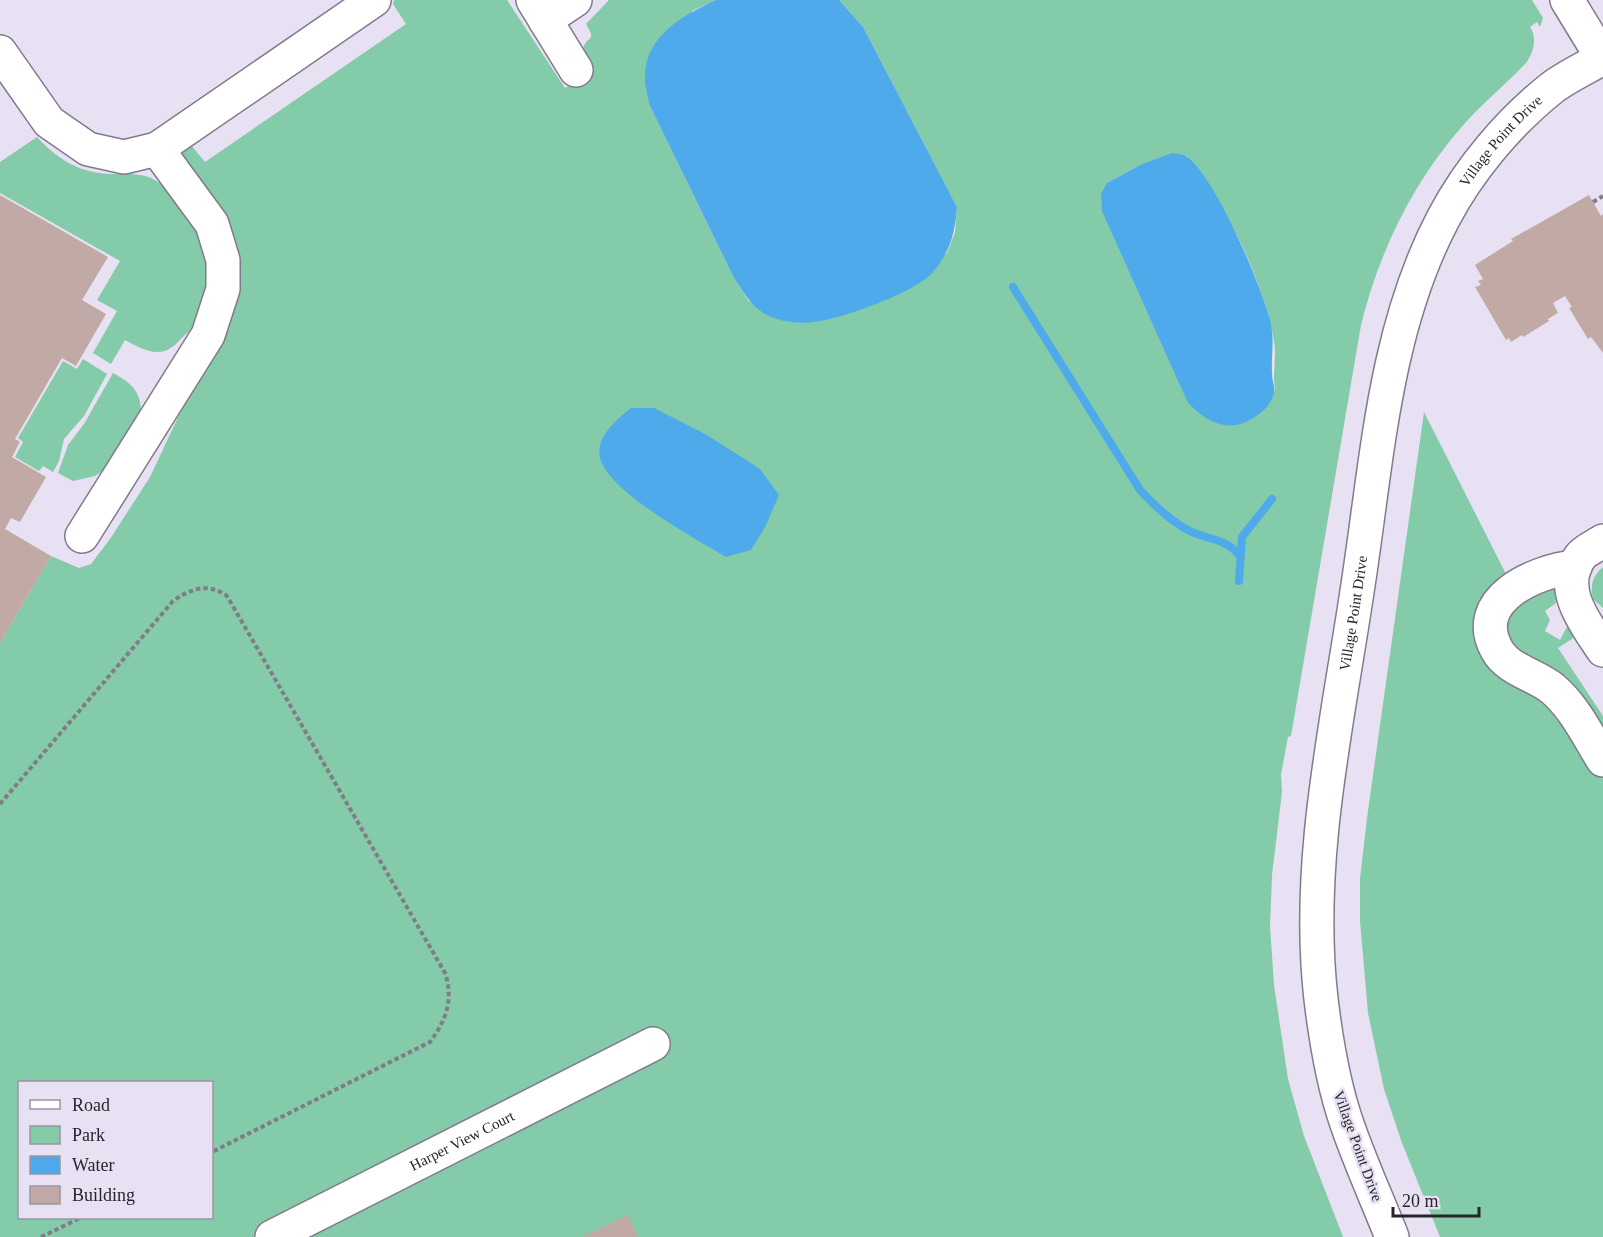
<svg xmlns="http://www.w3.org/2000/svg" width="1603" height="1237" font-family="'Times New Roman',serif">
	<rect width="100%" height="100%" fill="#e8e0f3"/>
	<!-- green -->
	<g fill="#83cba9" fill-rule="evenodd">
		<path d="M 394,0 L 507,0 L 565,88 L 593,69 L 583,48 C 588,35 597,42 586,24 L 609,0 L 716,0 L 692,11 L 650,106 L 733,276 L 748,300 L 766,314 L 790,322 L 815,322 L 947,253 L 955,232 L 957,207 L 863,27 L 839,0 L 1532,0 L 1543,18 L 1540,27 L 1537,22 L 1530,27 C 1538,38 1533,56 1524,65 C 1503,87 1479,106 1459,130 C 1412,184 1378,255 1361,325 L 1291,736 L 1288,737 L 1281,775 L 1282,792 L 1272,875 L 1270,926 L 1274,985 L 1288,1079 L 1304,1136 L 1343,1237 L 0,1237 L 0,643 L 51,556 L 79,568 L 91,564 L 110,539 L 150,477 L 236,294 L 181,152 L 191,145 L 205,162 L 406,24 L 393,4 ZM 1187,156 C 1224,198 1265,285 1274,341 C 1277,356 1272,374 1275,391 L 1107,183 L 1140,165 ZM 20,1082 L 212,1082 L 212,1218 L 20,1218 Z"/>
		<path d="M 37,137 C 53,155 75,170 99,173 C 116,176 136,171 153,179 C 165,185 171,194 179,204 C 205,237 217,277 199,318 C 195,328 185,334 178,342 C 161,360 144,350 125,340 L 111,364 L 93,353 L 117,311 L 97,300 L 120,261 L 0,193 L 0,162 Z"/>
		<path d="M 83,359 L 107,374 L 84,416 L 64,439 L 59,461 L 53,472 L 43,466 L 39,471 L 15,457 L 23,442 L 18,438 L 63,361 L 77,369 Z"/>
		<path d="M 113,373 C 130,383 140,389 141,410 L 104,470 L 95,476 L 73,481 L 58,473 L 68,445 L 84,424 Z"/>
		<path d="M 1424,412 L 1511,584 L 1483,612 L 1552,701 L 1603,774 L 1603,1237 L 1440,1237 L 1402,1143 L 1384,1089 L 1368,1013 L 1360,921 L 1360,879 L 1367,818 Z"/>
		<path d="M 1603,567 L 1603,608 L 1593,599 C 1590,586 1592,576 1603,567 Z"/>
		<path d="M 1554,580 L 1556,603 L 1545,611 L 1550,620 L 1545,631 L 1560,640 L 1568,625 L 1574,636 L 1572,639 L 1558,648 L 1603,716 L 1603,739 L 1512,653 L 1505,619 L 1514,605 Z"/>
	</g>
	<!-- water -->
	<g fill="#4eaaeb">
		<path d="M 716,0 L 839,0 L 863,27 L 957,207 C 955,233 950,253 932,273 C 914,293 841,319 814,322 C 798,324 780,322 765,314 C 750,305 742,290 733,276 L 650,106 C 648,97 645,87 645,78 C 644,37 683,15 716,0 Z"/>
		<path d="M 1172,153 C 1178,154 1184,154 1189,158 C 1219,186 1259,280 1270,320 C 1275,339 1271,355 1272,374 C 1272,380 1275,387 1274,392 C 1271,408 1257,417 1244,423 C 1221,431 1203,418 1188,403 L 1102,211 L 1101,194 L 1107,183 L 1140,165 Z"/>
		<path d="M 631,408 L 654,408 L 707,435 L 760,469 L 779,495 L 765,527 L 751,550 L 726,557 C 696,539 613,494 601,461 C 593,439 616,420 631,408 Z"/>
	</g>
	<g fill="none" stroke-linecap="round" stroke-linejoin="round">
		<!-- stream -->
		<g stroke="#4eaaeb" stroke-width="8">
			<path d="M 1013,287 L 1140,490 C 1154,505 1168,519 1186,529 C 1205,540 1225,537 1239,555"/>
			<path d="M 1239,581 L 1242,537 L 1272,499"/>
		</g>
	</g>
	<!-- building -->
	<g fill="#c1aaa5">
		<path d="M 0,195 L 108,257 L 82,300 L 106,314 L 76,366 L 62,358 L 15,439 L 20,442 L 12,457 L 46,477 L 20,522 L 11,518 L 5,529 L 51,556 L 0,643 Z"/>
		<path d="M 1589,195 L 1601,216 L 1603,214 L 1603,353 L 1591,337 L 1588,339 L 1569,308 L 1572,307 L 1565,296 L 1553,303 L 1558,313 L 1548,319 L 1549,321 L 1523,337 L 1522,335 L 1511,342 L 1509,338 L 1506,340 L 1475,287 L 1481,285 L 1478,281 L 1483,279 L 1475,265 L 1513,241 L 1511,239 Z"/>
		<path d="M 628,1215 L 638,1237 L 582,1237 Z"/>
	</g>
	<g fill="none" stroke-linecap="round" stroke-linejoin="round">
		<!-- minor casing -->
		<g stroke="#827a8c" stroke-width="36">
			<g id="minor">
				<path d="M 533,0 L 576,70"/>
				<path d="M 1567,0 L 1603,59"/>
				<path d="M 545,20 L 575,0"/>
				<path d="M 0,52 L 49,122 L 88,149 L 124,157 L 157,149 L 374,0"/>
				<path d="M 82,536 L 208,335 L 223,289 L 223,260 L 212,224 L 157,149"/>
				<path d="M 1603,541 C 1596,546 1585,550 1580,557 C 1557,588 1586,624 1603,650"/>
				<path d="M 1575,567 C 1535,571 1469,600 1497,650 C 1508,670 1536,675 1553,689 C 1575,708 1588,736 1603,760"/>
				<path id="s1" d="M 272,1237 L 653,1044"/>
				<path id="s2" d="M 1392,1237 C 1377,1199 1360,1162 1347,1124 C 1333,1084 1326,1041 1321,999 C 1305,861 1338,721 1358,585 C 1377,462 1384,331 1443,219 C 1469,169 1509,122 1553,87 C 1568,76 1587,67 1603,58"/>
			</g>
		</g>
		<!-- path -->
		<g stroke="#817c88" stroke-width="4" stroke-dasharray="4.5 3" stroke-linecap="butt">
			<path d="M 1593,202 L 1603,196"/>
			<path d="M 0,804 L 173,601 C 190,589 208,582 227,596 L 445,973 C 454,999 446,1021 430,1042 L 212,1152"/>
			<path d="M 41,1237 L 80,1218"/>
		</g>
		<!-- minor -->
		<use href="#minor" stroke="#fff" stroke-width="33"/>
	</g>
	<g text-anchor="middle" dominant-baseline="central" stroke-width="5" stroke-linejoin="round" paint-order="stroke">
		<!-- street labels -->
		<g font-size="15" fill="#27242b" stroke="#e8e0f3">
			<text stroke="none"><textPath href="#s2" startOffset="1142">Village Point Drive</textPath></text>
			<text stroke="none"><textPath href="#s2" startOffset="638">Village Point Drive</textPath></text>
			<text stroke="none"><textPath href="#s1" startOffset="213">Harper View Court</textPath></text>
			<text transform="translate(1358 1146) rotate(70)">Village Point Drive</text>
		</g>
	</g>
	<!-- legend -->
	<rect x="18" y="1081" width="195" height="138" fill="#e8e0f3" stroke="#9b95a3" stroke-width="1.5"/>
	<rect x="30" y="1100" width="30" height="9" fill="#ffffff" stroke="#9b95a3" stroke-width="1.5"/>
	<text x="72" y="1111" font-size="18" fill="#27242b">Road</text>
	<rect x="30" y="1126" width="30" height="18" fill="#83cba9" stroke="#9b95a3" stroke-width="1.5"/>
	<text x="72" y="1141" font-size="18" fill="#27242b">Park</text>
	<rect x="30" y="1156" width="30" height="18" fill="#4eaaeb" stroke="#9b95a3" stroke-width="1.5"/>
	<text x="72" y="1171" font-size="18" fill="#27242b">Water</text>
	<rect x="30" y="1186" width="30" height="18" fill="#c1aaa5" stroke="#9b95a3" stroke-width="1.5"/>
	<text x="72" y="1201" font-size="18" fill="#27242b">Building</text>
	<!-- scale -->
	<path d="M1393 1207v9h86v-9" fill="none" stroke="#27242b" stroke-width="3"/>
	<text x="1402" y="1207" font-size="18" fill="#27242b" stroke="#e8e0f3" stroke-width="4.5" paint-order="stroke">20 m</text>
</svg>
